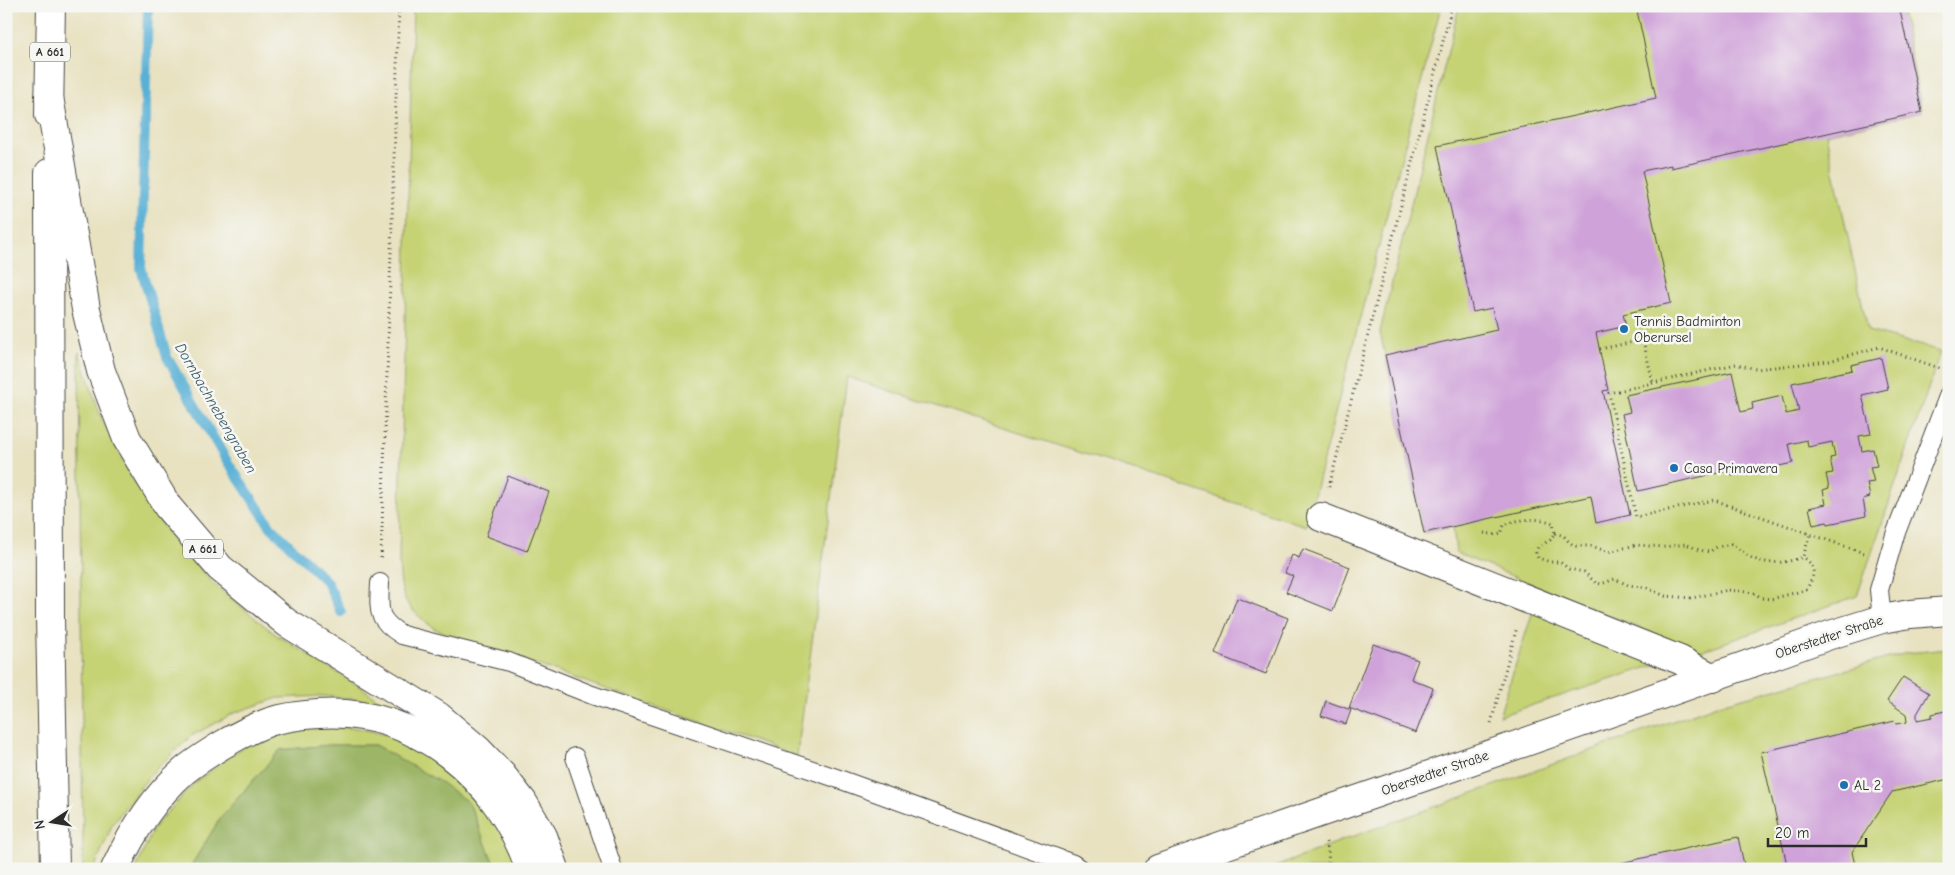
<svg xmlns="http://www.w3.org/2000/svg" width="1955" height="875" font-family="'Comic Neue',sans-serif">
	<rect width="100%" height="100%" fill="#f6f6f2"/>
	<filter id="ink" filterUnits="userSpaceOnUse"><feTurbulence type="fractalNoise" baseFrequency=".02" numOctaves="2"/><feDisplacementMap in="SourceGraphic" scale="10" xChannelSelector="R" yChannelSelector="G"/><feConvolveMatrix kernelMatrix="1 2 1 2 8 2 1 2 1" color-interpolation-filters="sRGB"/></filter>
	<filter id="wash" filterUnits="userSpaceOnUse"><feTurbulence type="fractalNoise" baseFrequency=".0096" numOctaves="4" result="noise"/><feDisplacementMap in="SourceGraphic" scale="20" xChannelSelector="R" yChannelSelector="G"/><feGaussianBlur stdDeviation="1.12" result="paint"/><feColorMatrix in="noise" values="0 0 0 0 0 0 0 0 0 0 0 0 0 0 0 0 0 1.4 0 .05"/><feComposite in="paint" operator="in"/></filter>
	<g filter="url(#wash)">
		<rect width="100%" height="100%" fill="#e8e2c1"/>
		<!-- green -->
		<g fill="#c6d375" stroke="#787f50">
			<path d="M 413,6 L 1441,6 L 1306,526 L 847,377 L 797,756 L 435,629 C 402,604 401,599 399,558 Z"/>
			<path d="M 1459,6 L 1901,6 L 1922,112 L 1826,134 L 1868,331 L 1941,351 L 1857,596 L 1698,652 L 1456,553 L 1453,527 L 1424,533 L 1380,332 Z"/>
			<path d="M 79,352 L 101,417 L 133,481 L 174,542 L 217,587 L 275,634 L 364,689 L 382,702 L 324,696 L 278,698 L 234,713 L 191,736 L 151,774 L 113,823 L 94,869 L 83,869 Z"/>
			<path d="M 1533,611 L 1661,663 L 1499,716 Z"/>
			<path d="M 1949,649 L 1949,869 L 1270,869 L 1343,840 L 1717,705 L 1907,653 Z"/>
			<path d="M 303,727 L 357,728 L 409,740 L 453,767 L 492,807 L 524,869 L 496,869 L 469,803 L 375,745 L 329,745 L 280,750 L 221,817 L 189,869 L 136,869 L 154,827 L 195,782 L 243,747 Z"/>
		</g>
		<!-- forest -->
		<path fill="#9cb566" stroke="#647048" d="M 329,745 L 375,745 L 442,783 L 469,803 L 496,869 L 189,869 L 221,817 L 280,750 Z"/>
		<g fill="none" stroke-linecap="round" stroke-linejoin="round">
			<!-- stream -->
			<path stroke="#58b0d5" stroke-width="10" d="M 148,6 L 141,268 L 167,357 L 225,458 L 271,527 L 327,582 L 341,612"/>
		</g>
		<g id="blocks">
			<!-- building -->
			<g fill="#cfa2d9">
				<path d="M 1636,6 L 1899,6 L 1922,112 L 1671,168 L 1671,165 L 1642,171 L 1671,303 L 1623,314 L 1626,326 L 1596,333 L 1608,390 L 1603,391 L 1630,515 L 1596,523 L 1591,496 L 1424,533 L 1385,355 L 1497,330 L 1492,308 L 1473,312 L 1437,146 L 1656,98 Z"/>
				<path d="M 1881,358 L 1888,389 L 1862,395 L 1871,434 L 1859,436 L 1862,451 L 1873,449 L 1877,466 L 1870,467 L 1874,482 L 1867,483 L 1870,497 L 1863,499 L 1866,516 L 1828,524 L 1827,522 L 1813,525 L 1809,508 L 1826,504 L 1823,490 L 1829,488 L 1826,474 L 1833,473 L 1830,458 L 1835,457 L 1832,442 L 1808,447 L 1807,440 L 1789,444 L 1793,463 L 1732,476 L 1731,470 L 1638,491 L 1622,414 L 1630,412 L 1626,395 L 1732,372 L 1741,412 L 1753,409 L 1752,403 L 1782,396 L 1786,414 L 1799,411 L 1792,383 L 1852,370 L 1851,365 Z"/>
				<path d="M 508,476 L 549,492 L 527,551 L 486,536 Z"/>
				<path d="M 1303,549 L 1350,567 L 1333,611 L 1286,592 L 1293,576 L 1285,573 L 1292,555 L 1299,558 Z"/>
				<path d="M 1237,598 L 1288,618 L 1266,674 L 1215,654 Z"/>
				<path d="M 1373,644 L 1418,660 L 1411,679 L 1433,688 L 1416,733 L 1349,708 Z"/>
				<path d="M 1903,677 L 1929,693 L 1917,714 L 1917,720 L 1932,717 L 1932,714 L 1949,710 L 1949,779 L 1892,792 L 1852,852 L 1856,869 L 1788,869 L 1761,752 L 1895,721 L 1896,724 L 1907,722 L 1906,714 L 1887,701 Z"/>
				<path d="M 1326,701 L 1351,710 L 1346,724 L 1321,716 Z"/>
				<path d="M 1738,837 L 1745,869 L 1598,869 L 1598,868 Z"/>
			</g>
		</g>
	</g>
	<g filter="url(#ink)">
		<use href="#blocks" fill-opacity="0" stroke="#474642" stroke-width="1"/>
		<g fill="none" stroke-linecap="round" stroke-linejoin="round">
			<!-- lane casing -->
			<g stroke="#474642" stroke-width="20">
				<g id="lane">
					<path d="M 380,583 C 379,611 376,619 402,635 L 509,662 L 592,695 L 836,778 L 1073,864 L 1080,869"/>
					<path d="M 1882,619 L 1879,590 L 1895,535 L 1949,394"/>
					<path d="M 575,757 L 613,869"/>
				</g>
			</g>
			<!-- street casing -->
			<g stroke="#474642" stroke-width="30">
				<g id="street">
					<path d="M 1321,517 L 1680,660 L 1713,678"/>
					<path d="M 1158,869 C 1382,790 1607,716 1830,635 L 1882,619 L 1910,614 L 1949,611"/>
				</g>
			</g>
			<!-- highway casing -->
			<g stroke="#474642" stroke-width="30">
				<g id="highway">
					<path d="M 49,97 L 86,309 L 101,371 L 127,439 L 168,507 L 220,568 L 287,623 L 438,716 L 478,750 L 502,775 L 523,802 L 543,836 L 555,869"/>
					<path d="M 49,115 L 51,6"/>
					<path d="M 49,173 L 50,617 L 55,869"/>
					<path d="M 115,869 C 132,832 154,797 184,771 C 196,761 209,753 222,745 C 237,736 253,728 269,722 C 285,717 302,715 318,714 C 417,707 499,778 530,869"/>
				</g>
			</g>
			<!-- path -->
			<g stroke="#474642" stroke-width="3" stroke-dasharray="1 4" stroke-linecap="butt">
				<path d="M 1600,349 L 1643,340 L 1653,383"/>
				<path d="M 1329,487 L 1452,6"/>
				<path d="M 1484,533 L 1496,535 L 1501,534 L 1504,525 C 1517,519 1539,517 1553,523 L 1555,533 L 1550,540 L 1538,547 L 1536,553 L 1538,558 L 1551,562 L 1560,562 L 1569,569 L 1584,572 L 1596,583 L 1601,584 L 1615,579 L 1628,585 L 1647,588 L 1665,596 L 1692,598 L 1728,590 L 1755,593 L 1761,598 L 1771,599 L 1806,590 C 1814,577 1818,567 1803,557 L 1810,534"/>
				<path d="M 1555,533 L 1564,536 L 1570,543 L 1576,546 L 1592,546 L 1608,552 L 1636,545 L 1664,547 L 1686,544 L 1699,550 L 1709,552 L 1717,547 L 1731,544 C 1736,547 1740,550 1744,553 C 1760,566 1785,564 1803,557"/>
				<path d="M 1864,553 L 1714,500 L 1636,517 L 1609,393 L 1736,364 L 1756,369 L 1829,361 L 1879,347 L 1942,369"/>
				<path d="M 381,558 L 399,6"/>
				<path d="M 1491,723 L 1517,627"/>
				<path d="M 1326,842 L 1328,849 L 1329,869"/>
			</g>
			<!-- lane -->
			<use href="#lane" stroke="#fff" stroke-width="18"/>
			<!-- street -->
			<use href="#street" stroke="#fff" stroke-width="28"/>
			<!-- highway -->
			<use href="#highway" stroke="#fff" stroke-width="28"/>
		</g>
	</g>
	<!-- markers -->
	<g fill="#1f6fb2" stroke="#f6f6f2" stroke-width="2">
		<circle cx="1624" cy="329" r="5"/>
		<circle cx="1674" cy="468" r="5"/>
		<circle cx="1844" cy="785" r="5"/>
	</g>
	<g text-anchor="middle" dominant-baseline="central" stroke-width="5" stroke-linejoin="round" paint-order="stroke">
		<!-- shield labels -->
		<g fill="#f6f6f2" stroke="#686867" stroke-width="1">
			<rect x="30" y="42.5" width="40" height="19" rx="4"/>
			<rect x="183" y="539.5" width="40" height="19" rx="4"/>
		</g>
		<g font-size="12" font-weight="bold" fill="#2b2b2b">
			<text x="50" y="52">A 661</text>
			<text x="203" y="549">A 661</text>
		</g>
		<!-- poi labels -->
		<g font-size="14" fill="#2b2b2b" stroke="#f6f6f2" text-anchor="start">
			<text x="1634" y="321">Tennis Badminton<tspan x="1634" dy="16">Oberursel</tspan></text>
			<text x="1684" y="468">Casa Primavera</text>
			<text x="1854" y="785">AL 2</text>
		</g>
		<!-- street labels -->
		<g font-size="14" fill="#2b2b2b" stroke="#f6f6f2">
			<text transform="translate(1829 637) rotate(-18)">Oberstedter Straße</text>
			<text transform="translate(1435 773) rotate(-19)">Oberstedter Straße</text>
		</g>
		<!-- water labels -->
		<g font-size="15" font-style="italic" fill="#3b5a66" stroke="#f6f6f2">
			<text transform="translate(216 408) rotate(60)">Dornbachnebengraben</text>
		</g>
	</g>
	<!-- margin -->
	<rect width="1955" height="875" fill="none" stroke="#f6f6f2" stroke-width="25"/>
	<!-- north arrow -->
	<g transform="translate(52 822) rotate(258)" stroke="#f6f6f2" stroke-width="4" paint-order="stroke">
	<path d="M0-4L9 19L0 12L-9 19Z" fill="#2b2b2b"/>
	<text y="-8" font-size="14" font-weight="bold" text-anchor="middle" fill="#2b2b2b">N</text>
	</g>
	<!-- scale -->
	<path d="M1768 838v8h98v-8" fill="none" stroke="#2b2b2b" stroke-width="2.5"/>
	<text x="1775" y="838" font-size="15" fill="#2b2b2b" stroke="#f6f6f2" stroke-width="4" paint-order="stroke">20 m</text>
</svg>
